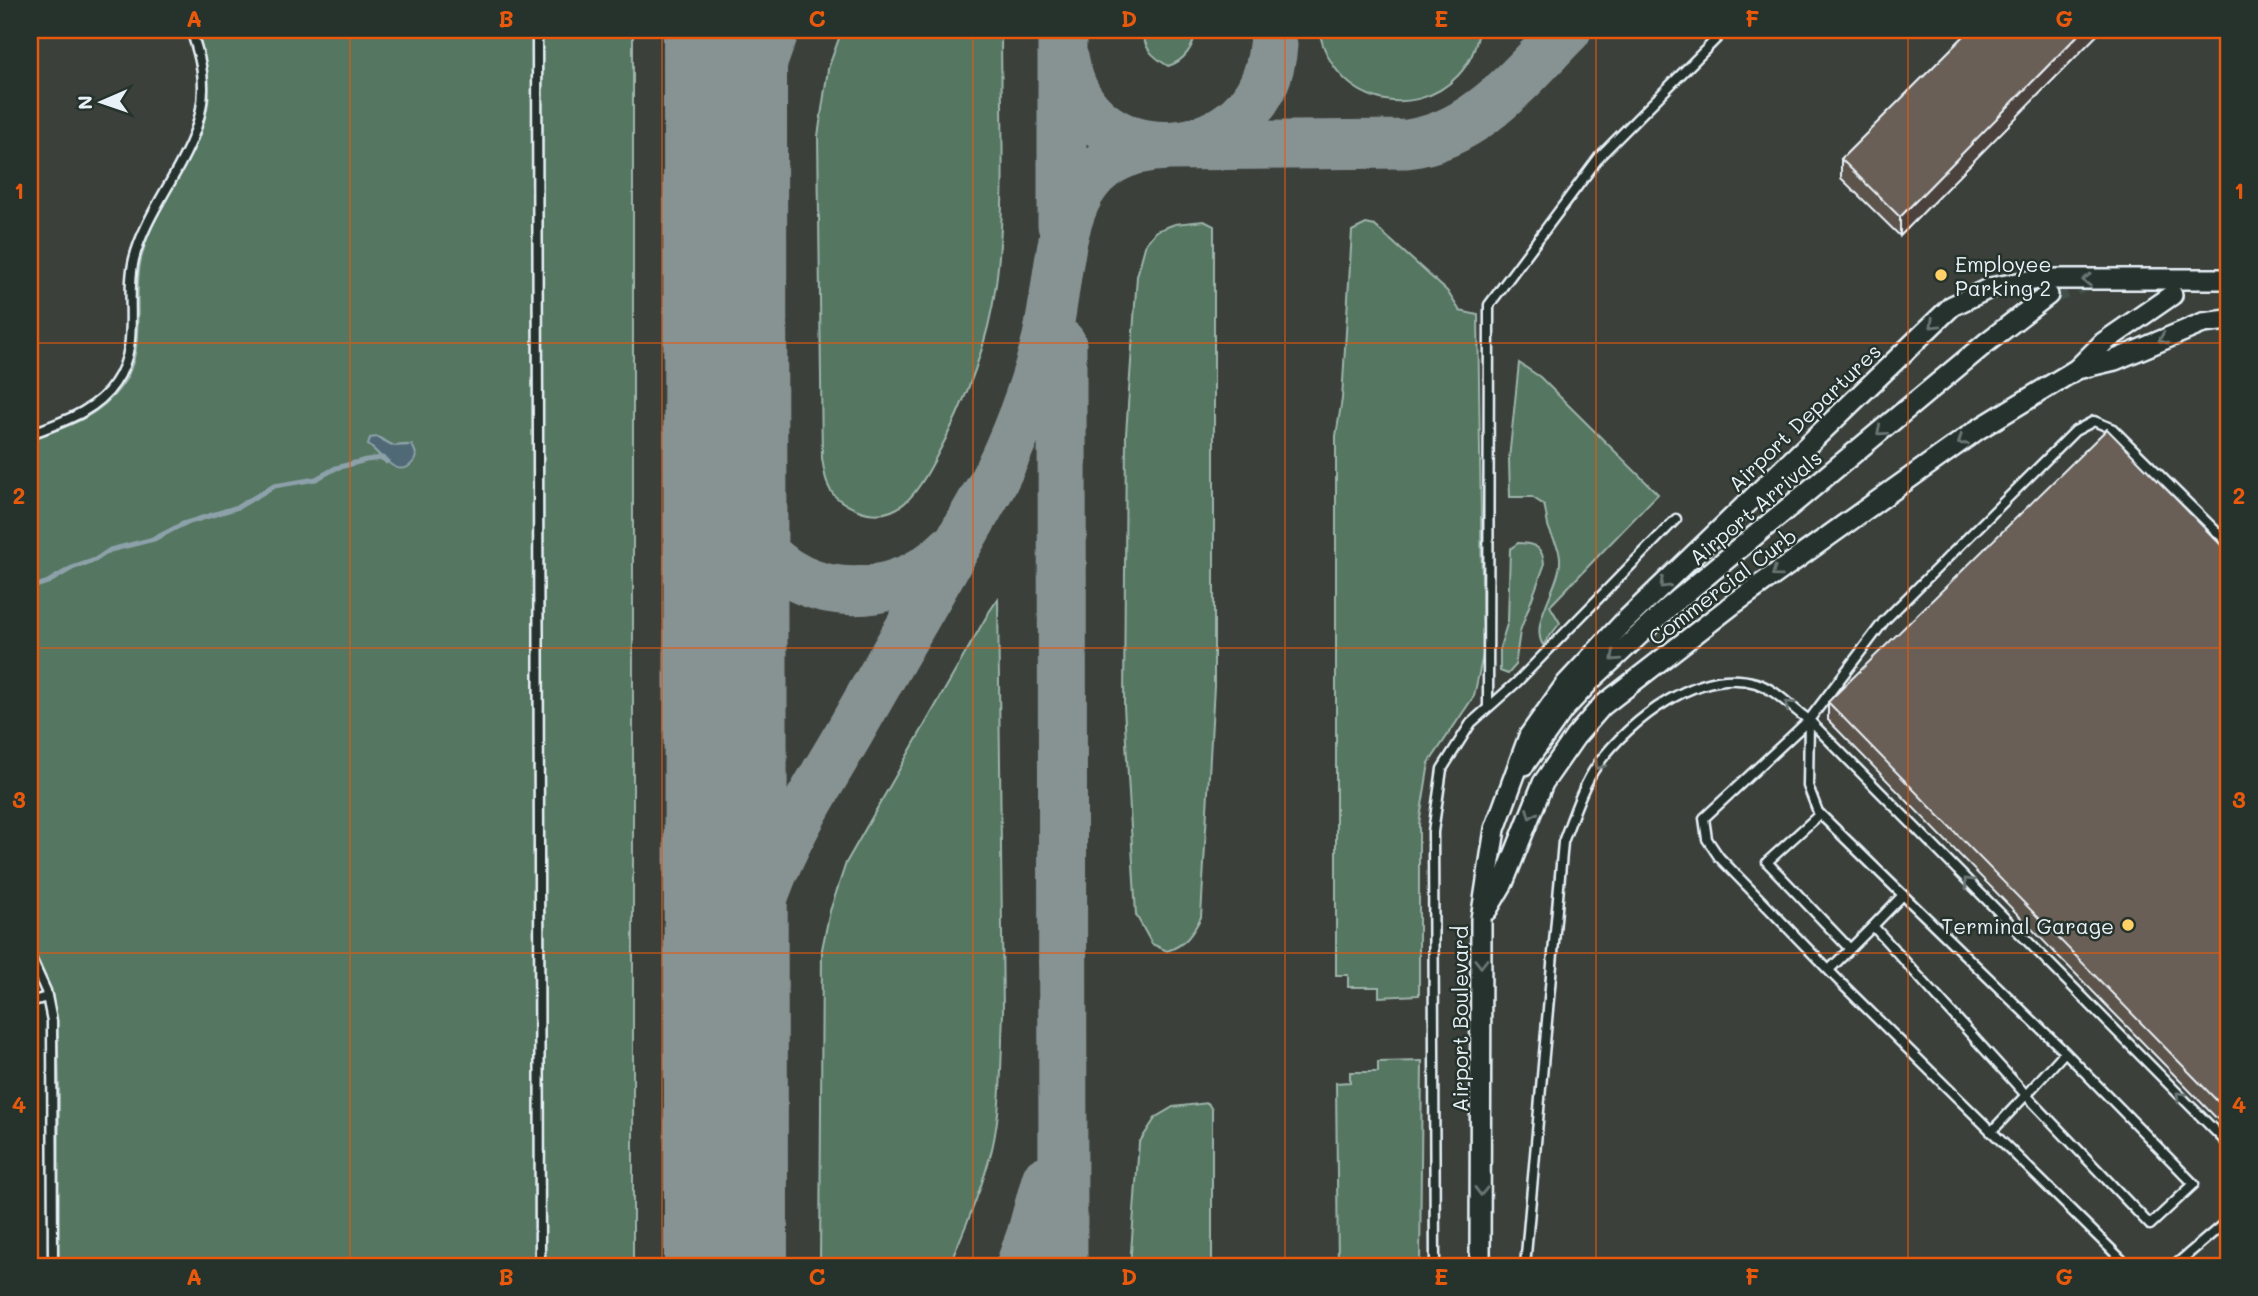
<svg xmlns="http://www.w3.org/2000/svg" width="2258" height="1296" font-family="Mali,sans-serif">
	<rect width="100%" height="100%" fill="#26332d"/>
	<filter id="ink" filterUnits="userSpaceOnUse"><feTurbulence type="fractalNoise" baseFrequency=".0143" numOctaves="2"/><feDisplacementMap in="SourceGraphic" scale="14" xChannelSelector="R" yChannelSelector="G"/><feConvolveMatrix kernelMatrix="1 2 1 2 8 2 1 2 1" color-interpolation-filters="sRGB"/></filter>
	<g filter="url(#ink)">
		<!-- built -->
		<path fill="#3b403a" d="M 30,30 L 2228,30 L 2228,1266 L 47,1266 L 47,997 L 30,977 Z"/>
		<!-- green -->
		<g fill="#547661" stroke="#9eb4ac" stroke-width="2" fill-rule="evenodd">
			<path d="M 197,30 L 532,30 L 535,1266 L 58,1266 L 59,1087 L 57,1016 L 49,987 L 30,946 L 30,440 C 63,428 98,418 120,388 C 149,351 131,300 141,259 C 154,203 199,160 208,103 C 211,77 204,54 197,30 ZM 377,437 L 394,446 L 406,445 L 386,463 L 373,448 Z"/>
			<path d="M 542,30 L 633,30 L 633,1266 L 545,1266 Z"/>
			<path d="M 842,30 L 1001,30 C 1001,114 1007,200 996,284 C 988,346 963,408 933,463 C 917,493 897,525 858,510 C 828,498 827,488 822,458 L 818,136 L 828,69 Z"/>
			<path d="M 1142,30 L 1196,30 C 1194,46 1185,61 1168,66 C 1152,56 1145,50 1142,30 Z"/>
			<path d="M 1320,30 L 1479,30 C 1469,104 1376,128 1333,65 C 1327,56 1320,41 1320,30 Z"/>
			<path d="M 1204,221 L 1214,226 L 1214,686 L 1201,917 C 1192,935 1185,945 1167,951 L 1152,944 L 1136,915 L 1124,706 L 1126,434 L 1137,276 L 1146,243 L 1156,231 L 1175,224 Z"/>
			<path d="M 1366,224 L 1375,226 L 1447,291 L 1460,311 L 1478,315 L 1483,655 L 1474,696 L 1429,763 L 1419,824 L 1419,995 L 1379,997 L 1379,987 L 1348,987 L 1348,975 L 1336,975 L 1336,436 L 1342,399 L 1352,231 Z"/>
			<path d="M 1519,363 L 1540,377 L 1658,494 L 1550,606 L 1560,623 L 1543,645 C 1529,623 1560,586 1560,562 C 1561,549 1554,542 1550,531 C 1546,523 1547,513 1544,505 L 1532,497 L 1510,497 L 1509,459 Z"/>
			<path d="M 1518,543 C 1535,543 1544,548 1544,566 L 1520,631 L 1515,666 L 1508,674 L 1500,671 L 1500,647 L 1508,621 L 1510,549 Z"/>
			<path d="M 998,599 L 1003,1013 C 1001,1056 1002,1107 992,1149 C 982,1189 965,1228 949,1266 L 820,1266 L 822,949 L 830,911 L 846,863 L 989,612 Z"/>
			<path d="M 1422,1061 L 1420,1266 L 1338,1266 L 1336,1083 L 1350,1082 L 1350,1072 L 1378,1072 L 1378,1062 Z"/>
			<path d="M 1208,1103 L 1212,1110 L 1212,1266 L 1130,1266 L 1139,1143 L 1156,1117 L 1173,1107 Z"/>
		</g>
		<!-- water -->
		<path fill="#506b76" stroke="#8da1aa" stroke-width="2" d="M 377,437 L 394,446 L 412,445 C 415,451 418,455 414,461 C 398,483 379,451 368,445 L 370,438 Z"/>
		<g fill="none" stroke-linecap="round" stroke-linejoin="round">
			<!-- stream -->
			<path stroke="#8da1aa" stroke-width="5" d="M 30,588 L 48,582 L 72,568 L 95,560 L 110,550 L 154,539 L 183,524 L 238,507 L 274,486 L 316,479 L 336,468 L 366,460 L 382,458 L 387,461"/>
			<!-- taxiway -->
			<g stroke="#879292" stroke-width="49">
				<path d="M 1062,30 L 1062,225"/>
				<path d="M 1065,61 C 1085,181 1264,171 1273,45"/>
				<path d="M 726,323 C 732,218 735,129 775,30"/>
				<path d="M 1062,344 L 1063,1266"/>
				<path d="M 726,406 C 729,446 728,490 746,526 C 786,605 892,610 950,550"/>
				<path d="M 726,1142 C 733,1057 737,972 766,891 C 786,836 819,785 848,735 C 895,652 944,569 991,486 C 1015,439 1033,392 1046,341 C 1066,258 1050,150 1168,146 L 1407,144 C 1476,136 1521,76 1567,30"/>
				<path d="M 726,1151 L 732,1266"/>
				<path d="M 1020,1266 L 1031,1235 L 1046,1180"/>
			</g>
			<!-- runway -->
			<path stroke="#879292" stroke-width="124" d="M 725,30 L 726,1266"/>
			<!-- tertiary-tunnel -->
			<path stroke="#43504b" stroke-width="19" stroke-dasharray="19 10" stroke-linecap="butt" d="M 2048,295 L 2091,281"/>
			<!-- service casing -->
			<g stroke="#e8f1f8" stroke-width="13">
				<g id="service">
					<path d="M 537,30 L 540,1266"/>
					<path d="M 30,434 C 61,422 96,412 115,383 C 142,344 124,301 134,259 C 149,200 204,150 203,87 C 203,67 197,48 191,30"/>
					<path d="M 1488,707 L 1489,305 L 1600,156 L 1725,30"/>
					<path d="M 1809,720 L 1808,786 L 1818,812 L 1903,895 L 1873,926 L 2026,1095 L 1991,1132"/>
					<path d="M 1820,814 L 1767,862 L 1849,948"/>
					<path d="M 1903,895 L 2065,1052 L 2194,1184 L 2150,1225 L 2026,1095 L 2065,1052"/>
					<path d="M 30,956 L 46,991 L 52,1021 L 53,1266"/>
					<path d="M 1829,970 L 1873,926"/>
					<path d="M 30,1002 L 47,997"/>
					<path d="M 1435,1266 L 1433,832 L 1442,769 L 1471,723 L 1517,682 L 1676,519"/>
					<path d="M 1525,1266 L 1563,842 C 1573,816 1582,786 1598,764 C 1630,720 1699,666 1756,683 C 1777,690 1791,708 1809,720 L 2228,1144"/>
					<path d="M 2128,1266 L 1842,984 L 1719,857 L 1707,839 L 1704,818 L 1809,720 L 1884,621 L 2075,431 L 2094,421 L 2113,429 L 2228,543"/>
					<path d="M 2174,1266 L 2228,1220"/>
				</g>
			</g>
			<!-- tertiary casing -->
			<g stroke="#e8f1f8" stroke-width="24">
				<g id="tertiary">
					<path d="M 2077,369 L 2104,342 L 2172,295"/>
					<path d="M 1524,765 L 1563,710 L 1591,680 L 1668,608 L 1986,343 L 2048,295"/>
					<path d="M 1487,910 L 1503,883 L 1543,783 L 1575,737 L 1602,706 L 1732,605 L 1876,502 L 1977,430 L 2077,369 L 2115,360 L 2203,323 L 2228,320"/>
					<path d="M 1480,1266 L 1481,919 L 1495,829 L 1529,736 L 1566,684 L 1623,623 L 1952,306 L 1990,288 L 2039,279 L 2228,279"/>
				</g>
			</g>
			<!-- service -->
			<use href="#service" stroke="#26332d" stroke-width="8"/>
			<!-- tertiary -->
			<use href="#tertiary" stroke="#26332d" stroke-width="19"/>
		</g>
		<!-- wall -->
		<g fill="#5c524b" stroke="#e8f1f8" stroke-width="2">
			<path d="M 1970,30 L 2102,30 L 1900,236 L 1841,178 L 1841,159 Z"/>
			<path d="M 2228,552 L 2228,1130 L 1828,720 L 1828,702 Z"/>
		</g>
		<!-- shaded-wall -->
		<path fill="#4b423d" stroke="#e8f1f8" stroke-width="2" d="M 2083,30 L 2102,30 L 1900,236 L 1900,217 Z"/>
		<!-- building -->
		<g fill="#6b5f57" stroke="#e8f1f8" stroke-width="2">
			<path d="M 1970,30 L 2083,30 L 1900,217 L 1841,159 Z"/>
			<path d="M 2107,429 L 2228,552 L 2228,1112 L 1828,702 Z"/>
		</g>
		<!-- one-way arrows -->
		<defs><path id="oneway-chevron" d="M-2-3.5L2.5 0L-2 3.5" fill="none" stroke-width="1.6" stroke-linecap="round" stroke-linejoin="round" transform="scale(1.75)"/></defs>
		<g stroke="#6a7674">
			<use href="#oneway-chevron" transform="translate(2087 280) rotate(-179)"/>
			<use href="#oneway-chevron" transform="translate(1934 324) rotate(136)"/>
			<use href="#oneway-chevron" transform="translate(2163 339) rotate(157)"/>
			<use href="#oneway-chevron" transform="translate(1881 431) rotate(140)"/>
			<use href="#oneway-chevron" transform="translate(1962 441) rotate(145)"/>
			<use href="#oneway-chevron" transform="translate(1776 573) rotate(144)"/>
			<use href="#oneway-chevron" transform="translate(1664 584) rotate(136)"/>
			<use href="#oneway-chevron" transform="translate(1615 657) rotate(137)"/>
			<use href="#oneway-chevron" transform="translate(1789 705) rotate(-139)"/>
			<use href="#oneway-chevron" transform="translate(1599 765) rotate(124)"/>
			<use href="#oneway-chevron" transform="translate(1531 814) rotate(112)"/>
			<use href="#oneway-chevron" transform="translate(1968 882) rotate(-135)"/>
			<use href="#oneway-chevron" transform="translate(1481 963) rotate(90)"/>
			<use href="#oneway-chevron" transform="translate(2180 1096) rotate(-135)"/>
			<use href="#oneway-chevron" transform="translate(1481 1191) rotate(91)"/>
		</g>
	</g>
	<!-- grid -->
	<path fill="none" stroke="#e8590c" stroke-width="2" stroke-opacity="0.55" d="M 350,30 L 350,1266M 662,30 L 662,1266M 973,30 L 973,1266M 1285,30 L 1285,1266M 1596,30 L 1596,1266M 1908,30 L 1908,1266M 30,343 L 2228,343M 30,648 L 2228,648M 30,953 L 2228,953"/>
	<!-- markers -->
	<g fill="#ffd166" stroke="#26332d" stroke-width="2.5">
		<circle cx="1941" cy="275" r="7"/>
		<circle cx="2128" cy="925" r="7"/>
	</g>
	<g text-anchor="middle" dominant-baseline="central" stroke-width="5" stroke-linejoin="round" paint-order="stroke">
		<!-- poi labels -->
		<g font-size="21" fill="#e8f1f8" stroke="#26332d" text-anchor="start">
			<text x="1955" y="263">Employee<tspan x="1955" dy="24">Parking 2</tspan></text>
			<text x="2114" y="925" text-anchor="end">Terminal Garage</text>
		</g>
		<!-- street labels -->
		<g font-size="21" fill="#e8f1f8" stroke="#26332d">
			<text transform="translate(1804 417) rotate(-44)">Airport Departures</text>
			<text transform="translate(1755 507) rotate(-40)">Airport Arrivals</text>
			<text transform="translate(1722 586) rotate(-37)">Commercial Curb</text>
			<text transform="translate(1459 1019) rotate(-90)">Airport Boulevard</text>
		</g>
	</g>
	<!-- margin -->
	<rect width="2258" height="1296" fill="none" stroke="#26332d" stroke-width="77"/>
	<!-- north arrow -->
	<g transform="translate(102 102) rotate(268)" stroke="#26332d" stroke-width="5" paint-order="stroke">
	<path d="M0-5L12 26L0 18L-12 26Z" fill="#e8f1f8"/>
	<text y="-10" font-size="19" font-weight="bold" text-anchor="middle" fill="#e8f1f8">N</text>
	</g>
	<rect x="38" y="38" width="2182" height="1220" fill="none" stroke="#e8590c" stroke-width="2.5"/>
	<g font-size="23" text-anchor="middle" font-weight="bold" fill="#e8590c">
		<text x="194" y="27">A</text>
		<text x="506" y="27">B</text>
		<text x="817" y="27">C</text>
		<text x="1129" y="27">D</text>
		<text x="1441" y="27">E</text>
		<text x="1752" y="27">F</text>
		<text x="2064" y="27">G</text>
		<text x="19" y="199">1</text>
		<text x="2239" y="199">1</text>
		<text x="19" y="504">2</text>
		<text x="2239" y="504">2</text>
		<text x="19" y="808">3</text>
		<text x="2239" y="808">3</text>
		<text x="19" y="1113">4</text>
		<text x="2239" y="1113">4</text>
		<text x="194" y="1285">A</text>
		<text x="506" y="1285">B</text>
		<text x="817" y="1285">C</text>
		<text x="1129" y="1285">D</text>
		<text x="1441" y="1285">E</text>
		<text x="1752" y="1285">F</text>
		<text x="2064" y="1285">G</text>
	</g>
</svg>
